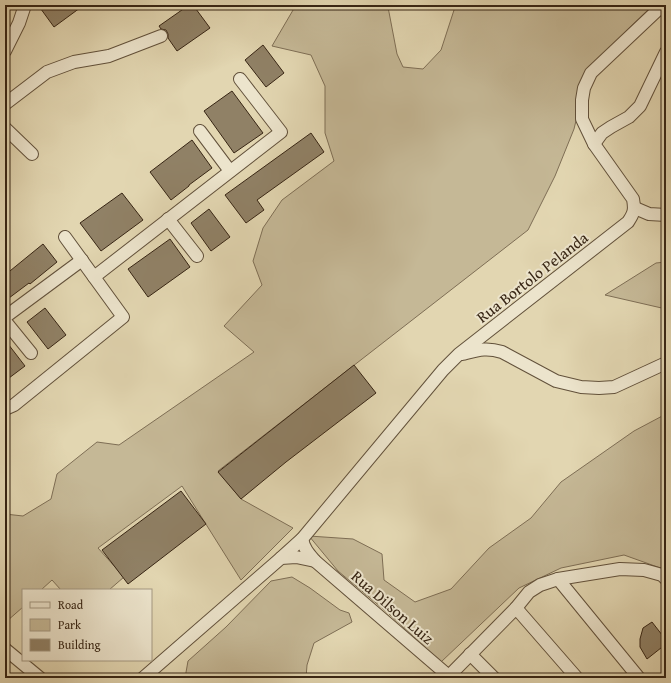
<svg xmlns="http://www.w3.org/2000/svg" width="671" height="683" font-family="'Gentium Book Plus',serif">
	<rect width="100%" height="100%" fill="#e2d6b1"/>
	<filter id="stains"><feTurbulence type="fractalNoise" baseFrequency=".005" numOctaves="4"/><feColorMatrix values="0 0 0 0 .2 0 0 0 0 .09 0 0 0 0 .02 0 0 0 .5 -.17"/></filter>
	<radialGradient id="worn" r=".72"><stop offset=".6" stop-color="#630" stop-opacity="0"/><stop offset="1" stop-color="#630" stop-opacity=".3"/></radialGradient>
	<!-- green -->
	<g fill="#c5b896" stroke="#7e6e55">
		<path d="M 296,5 L 389,5 L 388,7 L 397,54 L 403,67 L 423,69 L 441,50 L 455,7 L 458,5 L 650,5 L 649,9 L 620,37 L 588,71 L 574,129 L 555,176 L 528,230 L 218,471 L 241,499 L 293,528 L 241,580 L 182,486 L 98,548 L 124,577 L 109,590 L 61,590 L 52,580 L 41,590 L 23,590 L 23,607 L 7,621 L 5,620 L 5,514 L 23,516 L 51,499 L 57,474 L 97,442 L 119,445 L 254,352 L 224,326 L 262,285 L 253,261 L 263,228 L 282,200 L 334,161 L 325,133 L 325,86 L 311,55 L 272,46 Z"/>
		<path d="M 666,262 L 666,309 L 605,295 L 656,263 Z"/>
		<path d="M 666,414 L 666,570 L 624,555 L 561,568 L 519,588 L 441,662 L 388,613 L 338,571 L 309,536 L 353,539 L 382,554 L 384,580 L 415,602 L 451,589 L 489,548 L 531,518 L 561,482 L 634,431 Z"/>
		<path d="M 292,577 L 310,588 L 340,610 L 349,613 L 352,622 L 314,643 L 307,665 L 306,678 L 185,678 L 188,661 L 226,627 L 271,581 Z"/>
	</g>
	<!-- building -->
	<g fill="#908166" stroke="#372514">
		<path d="M 38,5 L 84,5 L 54,27 Z"/>
		<path d="M 189,5 L 193,5 L 210,28 L 177,51 L 168,38 L 168,34 L 166,30 L 161,29 L 159,26 Z"/>
		<path d="M 263,45 L 284,73 L 266,87 L 245,60 Z"/>
		<path d="M 232,91 L 263,133 L 234,153 L 204,111 Z"/>
		<path d="M 311,133 L 324,152 L 257,200 L 264,210 L 246,223 L 225,195 Z"/>
		<path d="M 192,140 L 212,168 L 189,185 L 189,186 L 171,200 L 150,172 Z"/>
		<path d="M 122,193 L 143,220 L 101,251 L 80,223 Z"/>
		<path d="M 209,209 L 230,237 L 211,251 L 191,223 Z"/>
		<path d="M 170,239 L 190,267 L 148,297 L 128,269 Z"/>
		<path d="M 43,244 L 57,262 L 30,284 L 29,283 L 9,298 L 5,292 L 5,275 Z"/>
		<path d="M 45,308 L 66,335 L 48,349 L 27,322 Z"/>
		<path d="M 5,340 L 25,366 L 5,381 Z"/>
		<path d="M 354,365 L 376,393 L 286,462 L 241,499 L 218,472 Z"/>
		<path d="M 181,491 L 206,524 L 128,584 L 102,550 Z"/>
		<path d="M 652,622 L 666,640 L 666,644 L 647,659 L 640,647 L 640,639 L 643,628 Z"/>
	</g>
	<g fill="none" stroke-linecap="round" stroke-linejoin="round">
		<!-- minor casing -->
		<g stroke="#62513b" stroke-width="14">
			<g id="minor">
				<path d="M 5,51 L 19,23 L 25,5"/>
				<path d="M 5,104 L 47,72 L 74,62 L 109,56 L 161,36"/>
				<path d="M 5,128 L 32,154"/>
				<path d="M 200,131 L 230,171"/>
				<path d="M 594,144 L 602,133 L 611,127 L 629,117 L 640,106 L 666,52"/>
				<path d="M 635,208 L 649,214 L 666,215"/>
				<path d="M 168,219 L 197,256"/>
				<path d="M 94,277 L 281,132 L 240,79"/>
				<path d="M 5,317 L 82,260"/>
				<path d="M 5,321 L 31,353"/>
				<path d="M 462,354 C 478,350 486,347 502,352 L 556,381 L 581,387 L 599,388 L 614,387 L 666,363"/>
				<path d="M 5,409 L 14,405 L 123,317 L 65,237"/>
				<path d="M 302,539 C 304,549 309,554 315,561 L 451,678"/>
				<path d="M 281,558 L 302,539 L 443,370 L 459,354 L 628,222 C 634,213 635,210 633,199 L 594,144 L 582,119 L 582,100 L 584,88 L 591,73 L 663,5"/>
				<path d="M 558,579 L 639,678"/>
				<path d="M 516,608 L 529,592 L 540,585 L 558,579 L 620,569 L 644,570 L 662,575 L 666,579"/>
				<path d="M 5,649 L 40,678"/>
				<path d="M 470,654 L 494,678"/>
				<path d="M 449,676 L 516,608 L 577,678"/>
				<path d="M 143,678 L 281,558 L 296,557 L 315,561"/>
			</g>
		</g>
		<!-- minor -->
		<use href="#minor" stroke="#ece4cc" stroke-width="12"/>
	</g>
	<g text-anchor="middle" dominant-baseline="central" stroke-width="4" stroke-linejoin="round" paint-order="stroke">
		<!-- street labels -->
		<g font-size="16" fill="#372514" stroke="#ece4cc">
			<text transform="translate(532 277) rotate(-38)">Rua Bortolo Pelanda</text>
			<text transform="translate(393 607) rotate(41)">Rua Dilson Luiz</text>
		</g>
	</g>
	<!-- margin -->
	<rect width="671" height="683" fill="none" stroke="#e2d6b1" stroke-width="20"/>
	<rect x="6" y="6" width="659" height="671" fill="none" stroke="#372514" stroke-width="2"/>
	<rect x="10" y="10" width="651" height="663" fill="none" stroke="#372514"/>
	<!-- legend -->
	<rect x="22" y="589" width="130" height="72" fill="#ece4cc" stroke="#a49882"/>
	<rect x="30" y="602" width="20" height="6" fill="#ece4cc" stroke="#a49882"/>
	<text x="58" y="609" font-size="12" fill="#372514">Road</text>
	<rect x="30" y="619" width="20" height="12" fill="#c5b896" stroke="#a49882"/>
	<text x="58" y="629" font-size="12" fill="#372514">Park</text>
	<rect x="30" y="639" width="20" height="12" fill="#908166" stroke="#a49882"/>
	<text x="58" y="649" font-size="12" fill="#372514">Building</text>
	<rect width="100%" height="100%" filter="url(#stains)"/>
	<rect width="100%" height="100%" fill="url(#worn)"/>
</svg>
